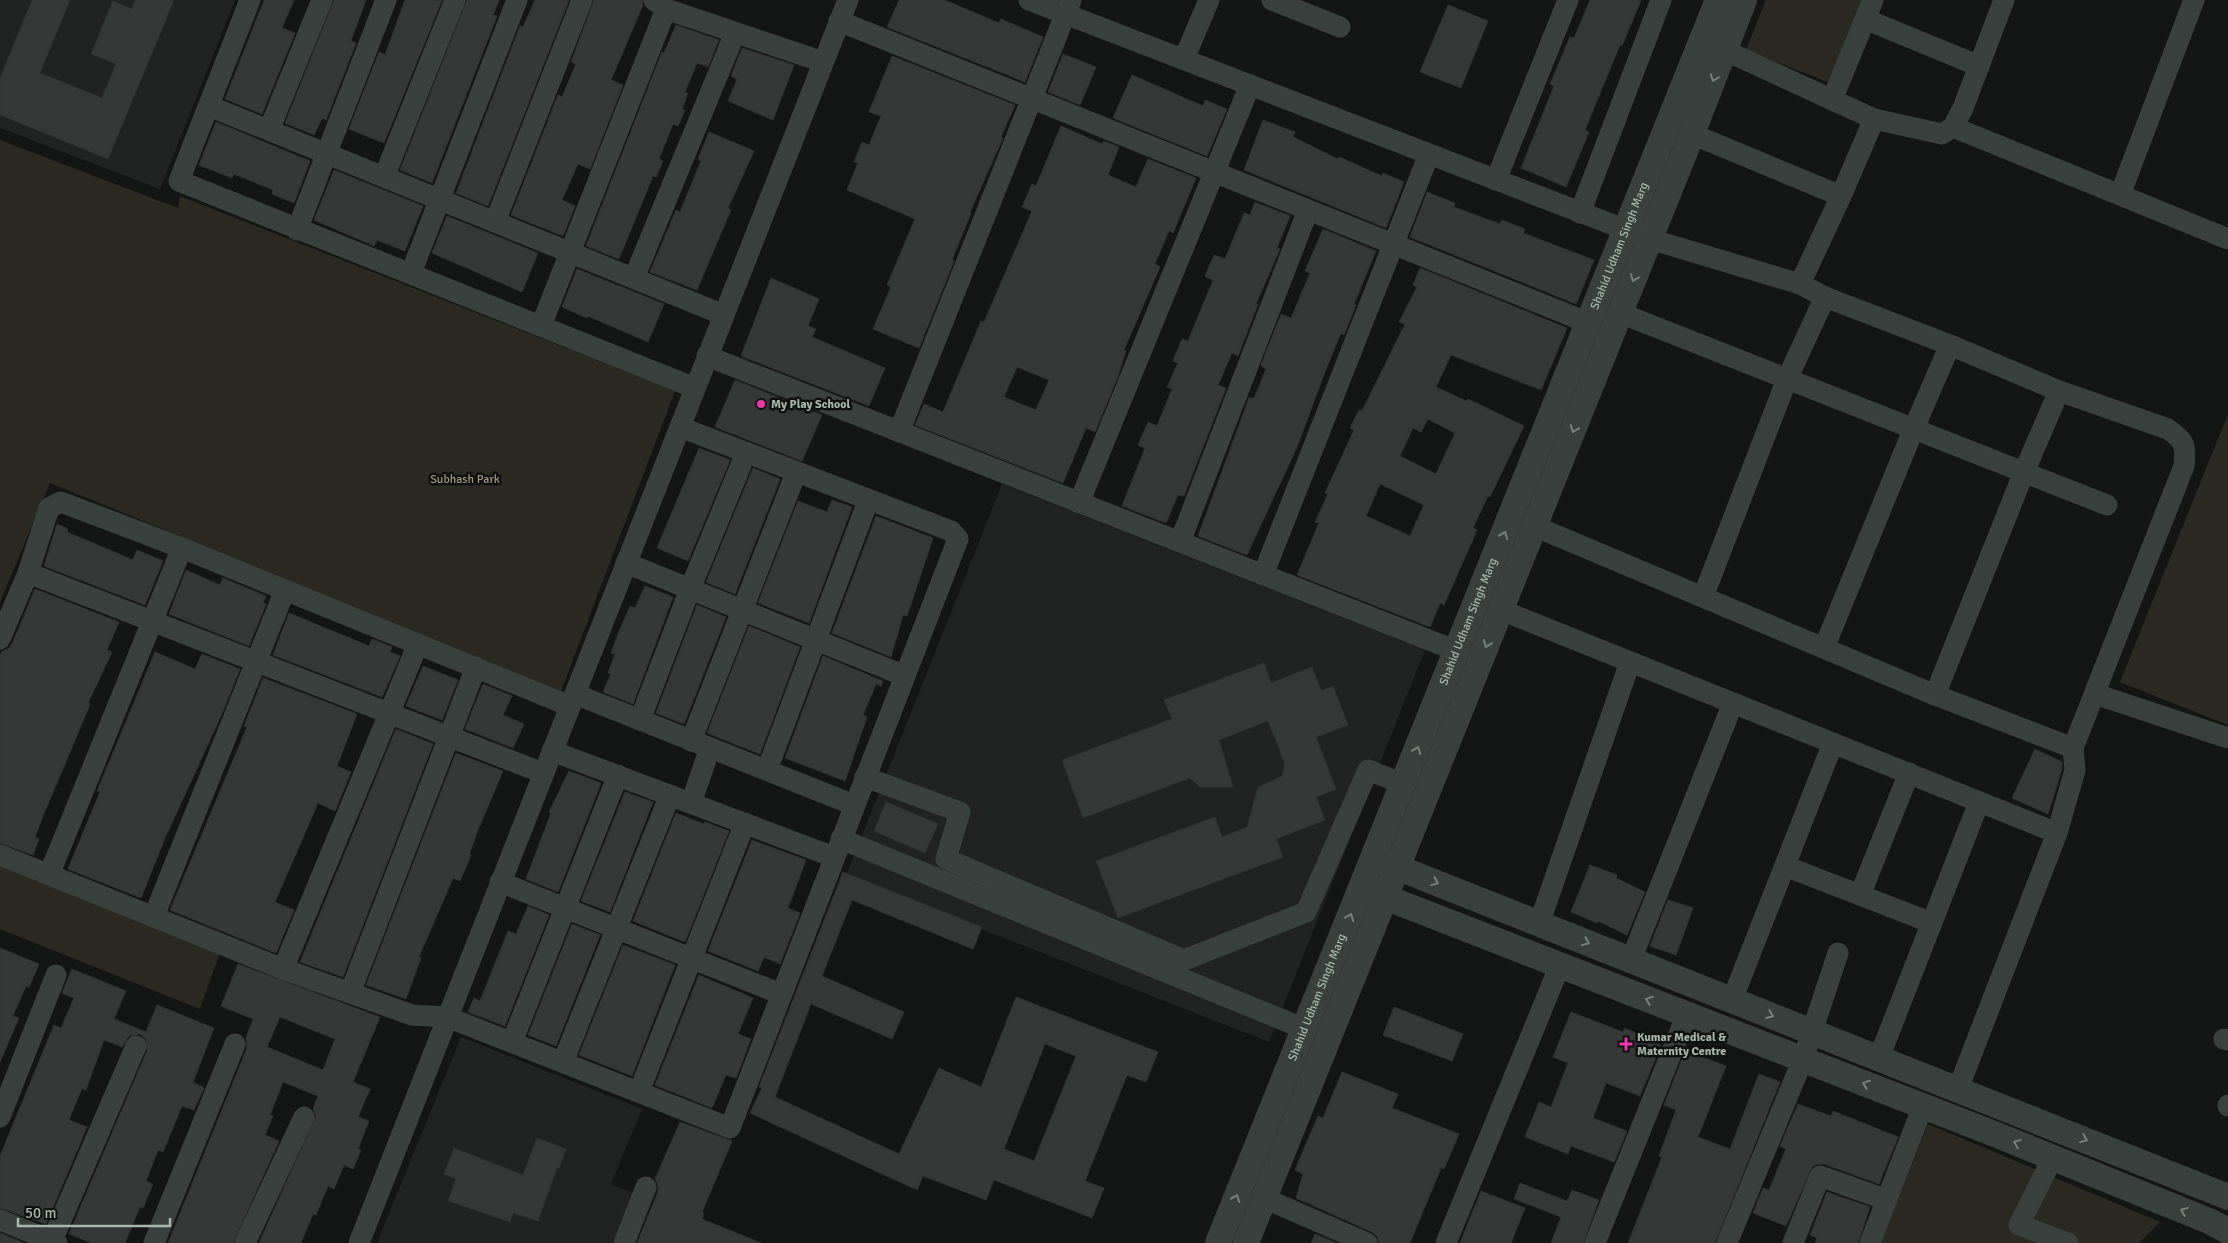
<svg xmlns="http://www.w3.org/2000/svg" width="2228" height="1243" font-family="Signika,sans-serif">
	<rect width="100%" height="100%" fill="#141615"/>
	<!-- built -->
	<g fill="#202322">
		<path d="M 0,0 L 235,0 L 160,189 L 0,128 Z"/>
		<path d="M 1002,484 L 1425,650 L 1269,1042 L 846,876 Z"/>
		<path d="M 461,1037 L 642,1109 L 611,1184 L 633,1193 L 613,1243 L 377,1243 Z"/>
	</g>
	<!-- park -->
	<g fill="#2b2a22">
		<path d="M 1766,0 L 1863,0 L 1830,83 L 1746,50 Z"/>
		<path d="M 0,140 L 178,208 L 180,196 L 675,391 L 561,691 L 50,483 L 0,602 Z"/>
		<path d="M 2228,414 L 2228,725 L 2120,682 Z"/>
		<path d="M 0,855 L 225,938 L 200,1009 L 0,929 Z"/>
		<path d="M 1928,1124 L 2160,1222 L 2139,1243 L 1881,1243 Z"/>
	</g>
	<!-- building -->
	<g fill="#343836" stroke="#2e3231" fill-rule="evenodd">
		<path d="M 32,0 L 70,0 L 40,73 L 102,98 L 116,64 L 91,54 L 113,1 L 132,9 L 135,0 L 174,0 L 108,159 L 0,115 L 0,78 Z"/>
		<path d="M 264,0 L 294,0 L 282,28 L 295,33 L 262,114 L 225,99 Z"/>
		<path d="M 334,0 L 366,0 L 351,41 L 356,43 L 326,120 L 322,118 L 314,135 L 285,123 Z"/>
		<path d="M 405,0 L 442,0 L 384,143 L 349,129 L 379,52 L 385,55 Z"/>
		<path d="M 467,0 L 499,0 L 493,15 L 497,16 L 432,183 L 400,170 Z"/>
		<path d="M 535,0 L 569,0 L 488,206 L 456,193 L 520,26 L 523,27 Z"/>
		<path d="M 594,0 L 642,0 L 643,5 L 611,80 L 623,85 L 590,169 L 578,164 L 562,200 L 575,206 L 563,236 L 511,215 L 558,95 L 562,97 L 576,64 L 571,62 Z"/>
		<path d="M 899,0 L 945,0 L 999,23 L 1001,19 L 1043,37 L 1025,82 L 887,27 Z"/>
		<path d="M 1590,0 L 1641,0 L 1622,46 L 1620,45 L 1585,130 L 1589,132 L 1566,187 L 1521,168 L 1554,86 L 1550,84 L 1570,37 L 1574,38 Z"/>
		<path d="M 1448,5 L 1488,21 L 1461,88 L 1420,72 Z"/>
		<path d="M 676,25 L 719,40 L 708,67 L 697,63 L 685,92 L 688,93 L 682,109 L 685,110 L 678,126 L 673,124 L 659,159 L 663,161 L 656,177 L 653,176 L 619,259 L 586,246 L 662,52 L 664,53 Z"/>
		<path d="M 742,48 L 794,65 L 773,120 L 728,101 L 737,79 L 731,76 Z"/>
		<path d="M 1063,54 L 1096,67 L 1080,105 L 1048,92 Z"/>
		<path d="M 892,56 L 1015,105 L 1001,137 L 1003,138 L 998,149 L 970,212 L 971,213 L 952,260 L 954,261 L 919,348 L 873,329 L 891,287 L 887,285 L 915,219 L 847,190 L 858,163 L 854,162 L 862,142 L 869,145 L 881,116 L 869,112 Z"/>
		<path d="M 1132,75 L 1203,106 L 1205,100 L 1227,109 L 1207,156 L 1113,118 Z"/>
		<path d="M 1263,120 L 1295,132 L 1293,137 L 1338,159 L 1339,157 L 1382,176 L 1383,173 L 1404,182 L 1386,228 L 1244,170 Z"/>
		<path d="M 216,122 L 310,161 L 294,203 L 272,194 L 273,190 L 234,174 L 232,178 L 199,165 Z"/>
		<path d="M 1061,126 L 1102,144 L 1104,141 L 1119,147 L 1108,175 L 1136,187 L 1148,159 L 1196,178 L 1173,233 L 1169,231 L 1155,264 L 1160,267 L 1124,350 L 1126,351 L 1118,376 L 1095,432 L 1086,428 L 1063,483 L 915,425 L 924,404 L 943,412 L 981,321 L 984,322 L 1032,211 L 1022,207 L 1032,184 L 1036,186 ZM 1017,367 L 1049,380 L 1036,410 L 1004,397 Z"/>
		<path d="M 709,132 L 754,151 L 728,208 L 731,210 L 697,290 L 650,272 L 676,210 L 680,212 L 701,161 L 698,159 Z"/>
		<path d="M 334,170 L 423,206 L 405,251 L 377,240 L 374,246 L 314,220 Z"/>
		<path d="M 1427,192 L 1455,203 L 1454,207 L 1500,224 L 1502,220 L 1525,229 L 1523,233 L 1594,260 L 1576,304 L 1410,237 Z"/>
		<path d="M 1255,202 L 1290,216 L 1277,248 L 1280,249 L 1256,304 L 1258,304 L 1238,356 L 1232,353 L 1218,385 L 1226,388 L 1184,496 L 1178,495 L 1166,523 L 1122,506 L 1145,448 L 1138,445 L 1148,422 L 1157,426 L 1172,389 L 1167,387 L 1178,363 L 1173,361 L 1182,339 L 1188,341 L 1213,280 L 1205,276 L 1214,255 L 1225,259 L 1244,213 L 1250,215 Z"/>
		<path d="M 447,216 L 538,253 L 522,292 L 432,253 Z"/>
		<path d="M 1323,229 L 1376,251 L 1354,304 L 1356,305 L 1344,335 L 1341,333 L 1326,369 L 1297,447 L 1247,555 L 1198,536 L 1249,398 L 1254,398 L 1266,369 L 1261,365 L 1281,314 L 1291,318 L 1310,273 L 1305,271 Z"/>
		<path d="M 1420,268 L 1567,328 L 1541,390 L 1451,355 L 1436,387 L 1466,401 L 1468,399 L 1524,426 L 1490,497 L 1488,496 L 1473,528 L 1477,530 L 1444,605 L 1440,603 L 1430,627 L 1297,575 L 1319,523 L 1315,522 L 1328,494 L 1325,493 L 1354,430 L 1350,428 L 1359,410 L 1362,411 L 1405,324 L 1399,322 L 1417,287 L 1413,285 ZM 1428,419 L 1455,433 L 1436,474 L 1400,456 L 1413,428 L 1421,432 ZM 1380,484 L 1424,505 L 1410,536 L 1366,516 Z"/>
		<path d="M 577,269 L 664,304 L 648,342 L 588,316 L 587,318 L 562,307 Z"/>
		<path d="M 771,278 L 819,299 L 808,326 L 816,329 L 812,337 L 885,368 L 869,406 L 741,356 Z"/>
		<path d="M 735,380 L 822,415 L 802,461 L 715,427 Z"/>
		<path d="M 699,448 L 730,460 L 688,561 L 657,548 Z"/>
		<path d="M 753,468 L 780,479 L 735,594 L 706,582 Z"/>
		<path d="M 832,500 L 852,507 L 809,623 L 758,603 L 798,501 L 827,512 Z"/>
		<path d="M 876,516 L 933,538 L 907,616 L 903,615 L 891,657 L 832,633 Z"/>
		<path d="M 57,524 L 68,529 L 67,532 L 133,560 L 137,550 L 163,561 L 145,605 L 44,566 Z"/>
		<path d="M 186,570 L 220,585 L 223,578 L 266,596 L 263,603 L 266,604 L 249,646 L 169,614 Z"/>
		<path d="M 645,586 L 673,597 L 633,704 L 603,692 L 611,674 L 608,673 L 615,654 L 611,653 L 618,634 L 630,606 L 635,608 Z"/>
		<path d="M 35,589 L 119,622 L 107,650 L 112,652 L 88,703 L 90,704 L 84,719 L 43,816 L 35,837 L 39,839 L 33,855 L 0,843 L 0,655 L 2,651 L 8,649 L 12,644 Z"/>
		<path d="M 697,605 L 726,617 L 684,724 L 656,713 Z"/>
		<path d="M 289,613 L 369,646 L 372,639 L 392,647 L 390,652 L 400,656 L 382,697 L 273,655 Z"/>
		<path d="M 749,626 L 800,647 L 760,754 L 707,733 Z"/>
		<path d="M 155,652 L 195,669 L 202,654 L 240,669 L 221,716 L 165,838 L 141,898 L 68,869 L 100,792 L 97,791 Z"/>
		<path d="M 823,656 L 883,681 L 881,686 L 876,684 L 863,715 L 867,717 L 845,781 L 785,758 Z"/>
		<path d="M 1264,663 L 1271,683 L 1312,667 L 1321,691 L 1333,686 L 1348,725 L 1316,737 L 1336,789 L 1316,797 L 1325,820 L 1276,839 L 1283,857 L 1118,918 L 1096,861 L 1215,817 L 1222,837 L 1247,827 L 1258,787 L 1282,776 L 1285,764 L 1268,721 L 1219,740 L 1233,787 L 1200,787 L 1190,778 L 1083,818 L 1062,760 L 1172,719 L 1164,700 Z"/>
		<path d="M 423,666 L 458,680 L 442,720 L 406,706 Z"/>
		<path d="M 263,678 L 357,714 L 337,766 L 351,772 L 335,811 L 318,803 L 275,902 L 294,910 L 276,953 L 170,910 L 247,727 L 244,726 Z"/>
		<path d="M 483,684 L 512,696 L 503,715 L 524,724 L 513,748 L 465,729 Z"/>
		<path d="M 396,729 L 433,744 L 343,977 L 300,962 Z"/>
		<path d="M 2035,749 L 2062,762 L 2062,769 L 2048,814 L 2012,798 Z"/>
		<path d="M 456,753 L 503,771 L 478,830 L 469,855 L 471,855 L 460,881 L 453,878 L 419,957 L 421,958 L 406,999 L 366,985 Z"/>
		<path d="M 569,771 L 601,783 L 558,892 L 526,879 L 551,813 L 549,812 Z"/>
		<path d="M 625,792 L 653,802 L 610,912 L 581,901 Z"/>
		<path d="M 886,802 L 938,824 L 925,853 L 874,831 Z"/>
		<path d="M 676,813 L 704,824 L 705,822 L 729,831 L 685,942 L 633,921 Z"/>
		<path d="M 752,840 L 806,860 L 788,908 L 800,913 L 780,964 L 764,957 L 758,971 L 708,951 Z"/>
		<path d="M 1590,865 L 1617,875 L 1616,878 L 1645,892 L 1627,935 L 1598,921 L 1597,923 L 1571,912 Z"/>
		<path d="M 843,872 L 982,927 L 973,949 L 852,900 L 822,976 L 904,1012 L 892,1039 L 811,1004 L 775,1097 L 899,1154 L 939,1068 L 981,1087 L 1016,997 L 1158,1052 L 1146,1082 L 1127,1075 L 1085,1181 L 1104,1188 L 1092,1218 L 994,1180 L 986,1200 L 923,1176 L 917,1190 L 750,1113 L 762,1088 L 759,1087 ZM 1045,1044 L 1076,1056 L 1034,1161 L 1004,1149 Z"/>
		<path d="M 1668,900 L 1693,908 L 1676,955 L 1650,946 Z"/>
		<path d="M 528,906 L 549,915 L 505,1026 L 468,1012 L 474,998 L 480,1001 L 508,931 L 516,934 Z"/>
		<path d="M 572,924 L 600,935 L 556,1046 L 528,1035 Z"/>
		<path d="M 623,945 L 675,965 L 632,1076 L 579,1055 Z"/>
		<path d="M 0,948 L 39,964 L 29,987 L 26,986 L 13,1016 L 19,1018 L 0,1062 Z"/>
		<path d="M 238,964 L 380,1017 L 353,1082 L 370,1089 L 358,1117 L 369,1121 L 358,1149 L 361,1150 L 353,1169 L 344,1165 L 334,1189 L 328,1186 L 316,1215 L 313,1214 L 301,1243 L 259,1243 L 316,1116 L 313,1109 L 318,1096 L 283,1082 L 270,1115 L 273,1116 L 265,1135 L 279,1141 L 233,1243 L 168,1243 L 247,1048 L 246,1038 L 253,1019 L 221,1006 ZM 280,1017 L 335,1039 L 323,1070 L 267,1047 Z"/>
		<path d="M 72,969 L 126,991 L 114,1019 L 146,1032 L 157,1005 L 214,1028 L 193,1082 L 204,1088 L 194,1110 L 182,1106 L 163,1152 L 158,1150 L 146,1181 L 153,1184 L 143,1208 L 140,1207 L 125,1243 L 92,1243 L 69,1234 L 147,1051 L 146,1039 L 140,1034 L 129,1036 L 122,1047 L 104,1040 L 86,1090 L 82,1088 L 69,1120 L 87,1127 L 46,1224 L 0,1208 L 0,1156 L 54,1025 L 61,1028 L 74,998 L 62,993 Z"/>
		<path d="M 699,975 L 753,998 L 738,1034 L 751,1039 L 736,1078 L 726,1075 L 712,1108 L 655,1085 Z"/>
		<path d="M 1394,1007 L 1463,1034 L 1452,1061 L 1383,1035 Z"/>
		<path d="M 1571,1012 L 1623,1032 L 1625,1028 L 1661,1045 L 1640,1096 L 1606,1083 L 1593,1118 L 1627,1131 L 1614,1162 L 1571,1146 L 1568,1154 L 1525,1137 L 1539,1102 L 1551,1107 L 1568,1063 L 1553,1057 Z"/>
		<path d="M 1691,1053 L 1726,1066 L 1698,1137 L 1730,1149 L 1759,1074 L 1780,1082 L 1715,1243 L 1628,1243 L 1662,1157 L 1659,1156 L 1676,1110 L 1664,1105 L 1684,1054 L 1690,1056 Z"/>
		<path d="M 1342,1072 L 1398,1094 L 1392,1108 L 1459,1134 L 1444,1169 L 1441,1168 L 1410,1243 L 1379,1243 L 1377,1236 L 1372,1232 L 1296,1198 L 1303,1174 L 1295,1170 L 1318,1116 L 1323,1118 Z"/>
		<path d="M 1798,1104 L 1831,1116 L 1833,1111 L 1898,1137 L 1879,1184 L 1824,1164 L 1817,1164 L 1812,1167 L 1786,1226 L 1753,1213 L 1763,1188 L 1769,1190 L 1786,1149 L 1780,1146 Z"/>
		<path d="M 680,1122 L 732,1141 L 702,1212 L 704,1213 L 702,1219 L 761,1243 L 637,1243 L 658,1192 L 658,1185 L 655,1179 Z"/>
		<path d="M 537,1138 L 566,1149 L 559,1168 L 557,1168 L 538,1221 L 513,1213 L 510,1222 L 448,1201 L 456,1179 L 444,1174 L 454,1148 L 523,1175 Z"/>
		<path d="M 1520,1183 L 1567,1201 L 1572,1190 L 1599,1200 L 1583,1243 L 1551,1243 L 1561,1217 L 1514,1199 Z"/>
		<path d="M 1481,1191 L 1525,1208 L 1511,1243 L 1460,1243 Z"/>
		<path d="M 1827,1192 L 1870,1207 L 1858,1243 L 1815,1243 L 1817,1238 L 1810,1235 Z"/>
		<path d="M 0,1233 L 24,1243 L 0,1243 Z"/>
		<path d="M 1315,1234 L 1336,1243 L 1311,1243 Z"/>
	</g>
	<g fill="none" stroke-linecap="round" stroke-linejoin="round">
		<!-- minor -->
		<g stroke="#3a403d" stroke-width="21">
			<path d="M 250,0 L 179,181 L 695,388"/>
			<path d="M 654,0 L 666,9 L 823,62"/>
			<path d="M 1029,0 L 1650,239 L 1800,284 L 1825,297 L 1950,345 L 2059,391 L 2168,429 C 2185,441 2186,445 2184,466 L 2073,748 L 2075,770 L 2057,833"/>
			<path d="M 1272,0 L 1340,27"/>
			<path d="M 1865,19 L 1979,66"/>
			<path d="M 839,21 L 1589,323"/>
			<path d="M 1724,50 L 1874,119 L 1942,134 L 1953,127 L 1963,108 L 2004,0"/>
			<path d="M 1184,59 L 1209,0"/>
			<path d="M 1832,100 L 1873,0"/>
			<path d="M 209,106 L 724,315"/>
			<path d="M 1953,127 L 2228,239"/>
			<path d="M 269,130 L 322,0"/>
			<path d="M 1692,134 L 1841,196"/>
			<path d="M 384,177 L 455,0"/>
			<path d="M 1496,180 L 1568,0"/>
			<path d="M 2120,195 L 2194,0"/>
			<path d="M 1580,213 L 1661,0"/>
			<path d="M 495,222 L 582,0"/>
			<path d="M 297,230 L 386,0"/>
			<path d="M 411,273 L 517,0"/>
			<path d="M 634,278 L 735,33"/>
			<path d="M 1800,284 L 1841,196 L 1874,119"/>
			<path d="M 1620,313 L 2107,505"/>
			<path d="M 541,326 L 666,9"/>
			<path d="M 707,356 L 1457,651"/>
			<path d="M 899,432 L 1071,0"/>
			<path d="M 1079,503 L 1250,85"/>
			<path d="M 1534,526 L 1935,695 L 2073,748"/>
			<path d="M 1180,542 L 1308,210"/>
			<path d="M 626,563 L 905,676"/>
			<path d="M 28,573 L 543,773"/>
			<path d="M 1263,575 L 1429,154"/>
			<path d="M 1703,597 L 1787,379 L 1825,297"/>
			<path d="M 1501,610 L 2057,833 L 1958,1089"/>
			<path d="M 0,639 L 28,573 L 49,508 L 61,502 L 182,548 L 570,706"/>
			<path d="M 1824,648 L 1914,428 L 1950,345"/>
			<path d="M 575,694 L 854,805"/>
			<path d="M 2095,694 L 2228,738"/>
			<path d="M 1935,695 L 2024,472 L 2059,391"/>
			<path d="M 640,720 L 690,589 L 746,453"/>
			<path d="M 691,741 L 796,473"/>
			<path d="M 552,751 L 834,857"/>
			<path d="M 767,770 L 868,501"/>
			<path d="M 865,777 L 960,812 L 946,859 L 1184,960 L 1306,912 L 1368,770 L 1403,784"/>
			<path d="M 691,803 L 710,748"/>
			<path d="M 841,839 L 1305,1029"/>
			<path d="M 0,855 L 283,969 L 412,1015 L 447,1017 L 730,1128 L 958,539 L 951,531 L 680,427"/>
			<path d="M 1785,866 L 1932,923"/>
			<path d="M 49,875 L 182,548"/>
			<path d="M 500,882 L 781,994"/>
			<path d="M 1860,895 L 1909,773"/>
			<path d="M 154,916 L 285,590"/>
			<path d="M 1539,924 L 1630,662"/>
			<path d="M 1631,960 L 1733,703"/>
			<path d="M 283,969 L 418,644"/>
			<path d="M 350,993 L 476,667"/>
			<path d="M 1732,1000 L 1833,743"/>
			<path d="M 2224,1039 L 2228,1040"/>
			<path d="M 512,1042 L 618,775"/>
			<path d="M 1879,1058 L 1979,802"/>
			<path d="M 563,1062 L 670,795"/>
			<path d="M 639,1092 L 745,823"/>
			<path d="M 2228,1105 L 2228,1106"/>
			<path d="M 0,1117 L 56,975"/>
			<path d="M 2053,1157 L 2019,1225 L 2068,1243"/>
			<path d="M 1264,1198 L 1367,1243"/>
			<path d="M 0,1220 L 57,1243"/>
			<path d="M 52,1241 L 136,1046"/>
			<path d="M 154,1243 L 235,1044"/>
			<path d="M 245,1243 L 304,1117"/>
			<path d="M 359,1243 L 848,0"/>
			<path d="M 624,1243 L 646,1187"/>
			<path d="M 1446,1243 L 1560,965"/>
			<path d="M 1595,1243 L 1687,1014"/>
			<path d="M 1727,1243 L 1803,1059 L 1838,953"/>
			<path d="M 1793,1243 L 1820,1176 L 1887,1200"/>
			<path d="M 1870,1243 L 1923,1106"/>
		</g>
		<!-- tertiary -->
		<g stroke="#3a403d" stroke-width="26">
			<path d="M 1381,861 L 2228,1197"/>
			<path d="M 1369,891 L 1987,1131 L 2209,1221 L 2228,1231"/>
			<path id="s1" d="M 1218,1243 L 1718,0"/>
			<path d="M 1246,1243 L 1686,149 L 1744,0"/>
		</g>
	</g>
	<!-- one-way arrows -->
	<defs><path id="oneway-chevron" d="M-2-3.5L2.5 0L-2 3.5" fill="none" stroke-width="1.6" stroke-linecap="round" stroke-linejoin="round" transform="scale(1.25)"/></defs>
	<g stroke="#75817a">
		<use href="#oneway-chevron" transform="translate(1714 78) rotate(111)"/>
		<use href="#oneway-chevron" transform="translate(1634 278) rotate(112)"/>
		<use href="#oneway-chevron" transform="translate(1574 429) rotate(112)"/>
		<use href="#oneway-chevron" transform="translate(1504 535) rotate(-68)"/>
		<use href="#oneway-chevron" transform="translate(1487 644) rotate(112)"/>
		<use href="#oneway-chevron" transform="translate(1417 750) rotate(-68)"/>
		<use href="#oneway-chevron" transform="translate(1435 882) rotate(22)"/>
		<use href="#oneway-chevron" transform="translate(1350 917) rotate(-68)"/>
		<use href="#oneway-chevron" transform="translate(1586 942) rotate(22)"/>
		<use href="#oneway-chevron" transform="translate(1649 1000) rotate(-159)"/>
		<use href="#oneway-chevron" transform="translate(1770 1015) rotate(22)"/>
		<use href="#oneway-chevron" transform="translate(1866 1084) rotate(-159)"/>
		<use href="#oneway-chevron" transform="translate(2084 1139) rotate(22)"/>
		<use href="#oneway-chevron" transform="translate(2017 1143) rotate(-158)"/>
		<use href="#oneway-chevron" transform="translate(1236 1198) rotate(-68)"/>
		<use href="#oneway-chevron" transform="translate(2184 1211) rotate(-158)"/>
	</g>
	<!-- markers -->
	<g fill="#eb37aa" stroke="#0f1110" stroke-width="2">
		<circle cx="761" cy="404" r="5"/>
		<path d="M1623.5 1036.5h5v5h5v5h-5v5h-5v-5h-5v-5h5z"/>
	</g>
	<g text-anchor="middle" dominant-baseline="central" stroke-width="5" stroke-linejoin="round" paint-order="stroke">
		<!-- street labels -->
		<g font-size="12" fill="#a6b6ac" stroke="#0f1110">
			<text stroke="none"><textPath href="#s1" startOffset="1075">Shahid Udham Singh Marg</textPath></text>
			<text stroke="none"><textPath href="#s1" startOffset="670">Shahid Udham Singh Marg</textPath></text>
			<text stroke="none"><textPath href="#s1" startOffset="265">Shahid Udham Singh Marg</textPath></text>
		</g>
		<!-- poi labels -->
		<g font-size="12" font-weight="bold" fill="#a6b6ac" stroke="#0f1110" text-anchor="start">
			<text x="771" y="404">My Play School</text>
			<text x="1637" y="1037">Kumar Medical &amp;<tspan x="1637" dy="14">Maternity Centre</tspan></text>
		</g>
		<!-- park labels -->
		<g font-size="12" fill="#a0987e" stroke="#0f1110">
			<text x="465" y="479">Subhash Park</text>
		</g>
	</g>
	<!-- scale -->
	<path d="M18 1218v8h152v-8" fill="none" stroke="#a6b6ac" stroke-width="2.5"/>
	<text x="25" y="1218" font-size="15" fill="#a6b6ac" stroke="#0f1110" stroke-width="4" paint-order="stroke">50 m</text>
</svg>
